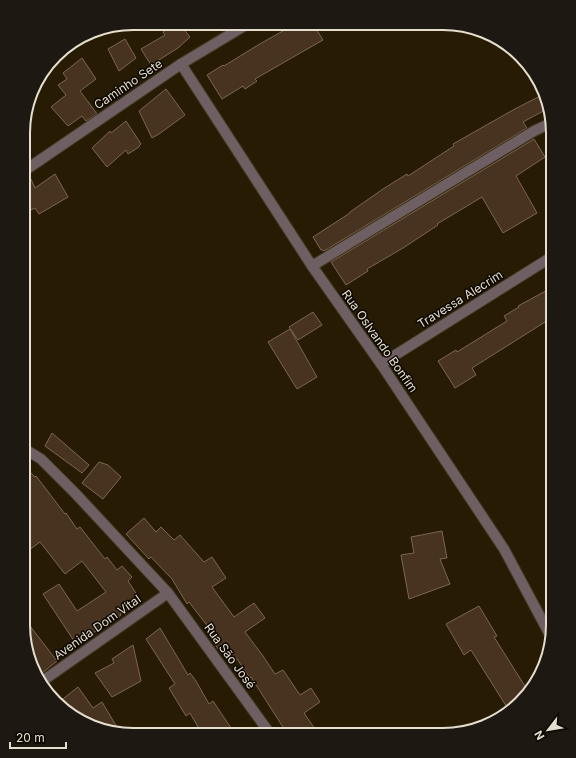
<svg xmlns="http://www.w3.org/2000/svg" width="576" height="758" font-family="Inter,sans-serif">
	<rect width="100%" height="100%" fill="#271c03"/>
	<!-- building -->
	<g fill="#47331f" stroke="#7c6650">
		<path d="M 175,23 L 179,23 L 190,37 L 178,48 L 151,65 L 141,49 L 165,35 L 163,32 Z"/>
		<path d="M 297,23 L 313,24 L 323,40 L 295,56 L 255,79 L 257,81 L 245,89 L 243,86 L 222,99 L 207,75 L 223,65 L 224,66 L 258,45 Z"/>
		<path d="M 125,39 L 136,58 L 119,71 L 108,49 Z"/>
		<path d="M 82,58 L 96,79 L 80,91 L 97,114 L 86,121 L 82,116 L 68,126 L 51,107 L 66,95 L 58,85 L 67,79 L 63,73 Z"/>
		<path d="M 166,89 L 185,115 L 159,134 L 152,138 L 139,111 Z"/>
		<path d="M 544,94 L 547,109 L 523,122 L 527,128 L 324,251 L 323,250 L 321,250 L 313,237 L 350,213 L 350,212 L 383,189 L 407,174 L 408,176 L 454,146 L 453,144 L 513,110 Z"/>
		<path d="M 126,121 L 141,144 L 139,146 L 139,147 L 128,154 L 126,150 L 107,167 L 92,148 L 110,131 L 111,133 Z"/>
		<path d="M 534,139 L 545,157 L 516,176 L 537,213 L 503,233 L 482,197 L 437,224 L 438,225 L 403,248 L 367,269 L 368,271 L 346,285 L 331,262 Z"/>
		<path d="M 55,174 L 68,197 L 39,214 L 35,208 L 31,210 L 24,198 L 24,177 L 29,175 L 35,188 Z"/>
		<path d="M 553,287 L 553,317 L 472,368 L 476,375 L 455,388 L 438,361 L 456,350 L 457,352 L 507,321 L 504,316 L 519,307 L 518,306 Z"/>
		<path d="M 313,312 L 322,325 L 298,340 L 289,327 Z"/>
		<path d="M 290,329 L 317,377 L 297,389 L 268,342 Z"/>
		<path d="M 52,433 L 89,465 L 82,473 L 45,446 Z"/>
		<path d="M 99,462 L 108,465 L 121,477 L 103,499 L 82,483 Z"/>
		<path d="M 23,465 L 35,477 L 36,476 L 65,514 L 66,513 L 77,529 L 80,527 L 105,559 L 107,557 L 117,570 L 122,566 L 132,577 L 128,581 L 141,601 L 126,610 L 125,608 L 126,614 L 125,615 L 123,612 L 120,614 L 121,615 L 76,644 L 43,594 L 59,584 L 77,611 L 106,592 L 82,561 L 65,574 L 40,542 L 29,550 L 23,542 Z"/>
		<path d="M 144,518 L 156,532 L 161,527 L 174,540 L 180,535 L 204,562 L 212,557 L 226,578 L 212,587 L 234,617 L 254,603 L 265,618 L 245,632 L 263,656 L 275,674 L 283,670 L 300,695 L 311,688 L 320,702 L 304,713 L 319,735 L 288,735 L 251,677 L 250,678 L 237,659 L 231,663 L 221,648 L 219,650 L 208,634 L 212,632 L 189,602 L 187,604 L 172,579 L 151,557 L 149,559 L 126,534 Z"/>
		<path d="M 442,531 L 447,558 L 440,559 L 450,584 L 409,599 L 401,555 L 414,553 L 411,537 Z"/>
		<path d="M 479,606 L 497,636 L 494,637 L 528,691 L 508,709 L 471,650 L 464,655 L 446,624 Z"/>
		<path d="M 23,617 L 57,661 L 37,677 L 34,674 L 23,625 Z"/>
		<path d="M 160,628 L 188,675 L 190,673 L 196,681 L 209,704 L 213,701 L 235,734 L 202,734 L 190,713 L 186,716 L 169,688 L 175,684 L 146,639 Z"/>
		<path d="M 133,645 L 141,681 L 112,697 L 95,673 L 114,663 L 112,659 Z"/>
		<path d="M 78,687 L 93,708 L 102,702 L 121,734 L 72,716 L 59,702 Z"/>
	</g>
	<g fill="none" stroke-linecap="round" stroke-linejoin="round">
		<!-- street casing -->
		<g stroke="#423720" stroke-width="12">
			<g id="street">
				<path d="M 181,64 L 312,266 L 381,364 L 504,549 L 551,637"/>
				<path d="M 24,171 L 181,64 L 249,23"/>
				<path d="M 312,266 L 534,131 L 551,123"/>
				<path d="M 381,364 L 553,256"/>
				<path d="M 23,448 L 41,459 L 75,493 L 168,593 L 271,735"/>
				<path d="M 41,682 L 168,593"/>
			</g>
		</g>
		<!-- street -->
		<use href="#street" stroke="#6e5f63" stroke-width="10"/>
	</g>
	<g text-anchor="middle" dominant-baseline="central" stroke-width="3" stroke-linejoin="round" paint-order="stroke">
		<!-- street labels -->
		<g font-size="12" fill="#e5decf" stroke="#0c0701">
			<text transform="translate(128 84) rotate(-34)">Caminho Sete</text>
			<text transform="translate(460 299) rotate(-32)">Travessa Alecrim</text>
			<text transform="translate(380 341) rotate(55)">Rua Oslvando Bonfim</text>
			<text transform="translate(97 627) rotate(-35)">Avenida Dom Vital</text>
			<text transform="translate(230 656) rotate(54)">Rua São José</text>
		</g>
	</g>
	<!-- crop -->
	<path d="M0 0H576V758H0ZM133 30H443A103 103 0 0 1 546 133V625A103 103 0 0 1 443 728H133A103 103 0 0 1 30 625V133A103 103 0 0 1 133 30Z" fill="#1d1811" fill-rule="evenodd"/>
	<path fill="none" stroke="#e5decf" stroke-width="2" d="M133 30H443A103 103 0 0 1 546 133V625A103 103 0 0 1 443 728H133A103 103 0 0 1 30 625V133A103 103 0 0 1 133 30Z"/>
	<!-- north arrow -->
	<g transform="translate(548 730) rotate(239)" stroke="#0c0701" stroke-width="3" paint-order="stroke">
	<path d="M0-3L7 15L0 10L-7 15Z" fill="#e5decf"/>
	<text y="-6" font-size="11" font-weight="bold" text-anchor="middle" fill="#e5decf">N</text>
	</g>
	<!-- scale -->
	<path d="M10 742v6h56v-6" fill="none" stroke="#e5decf" stroke-width="2"/>
	<text x="16" y="742" font-size="12" fill="#e5decf" stroke="#0c0701" stroke-width="3" paint-order="stroke">20 m</text>
</svg>
